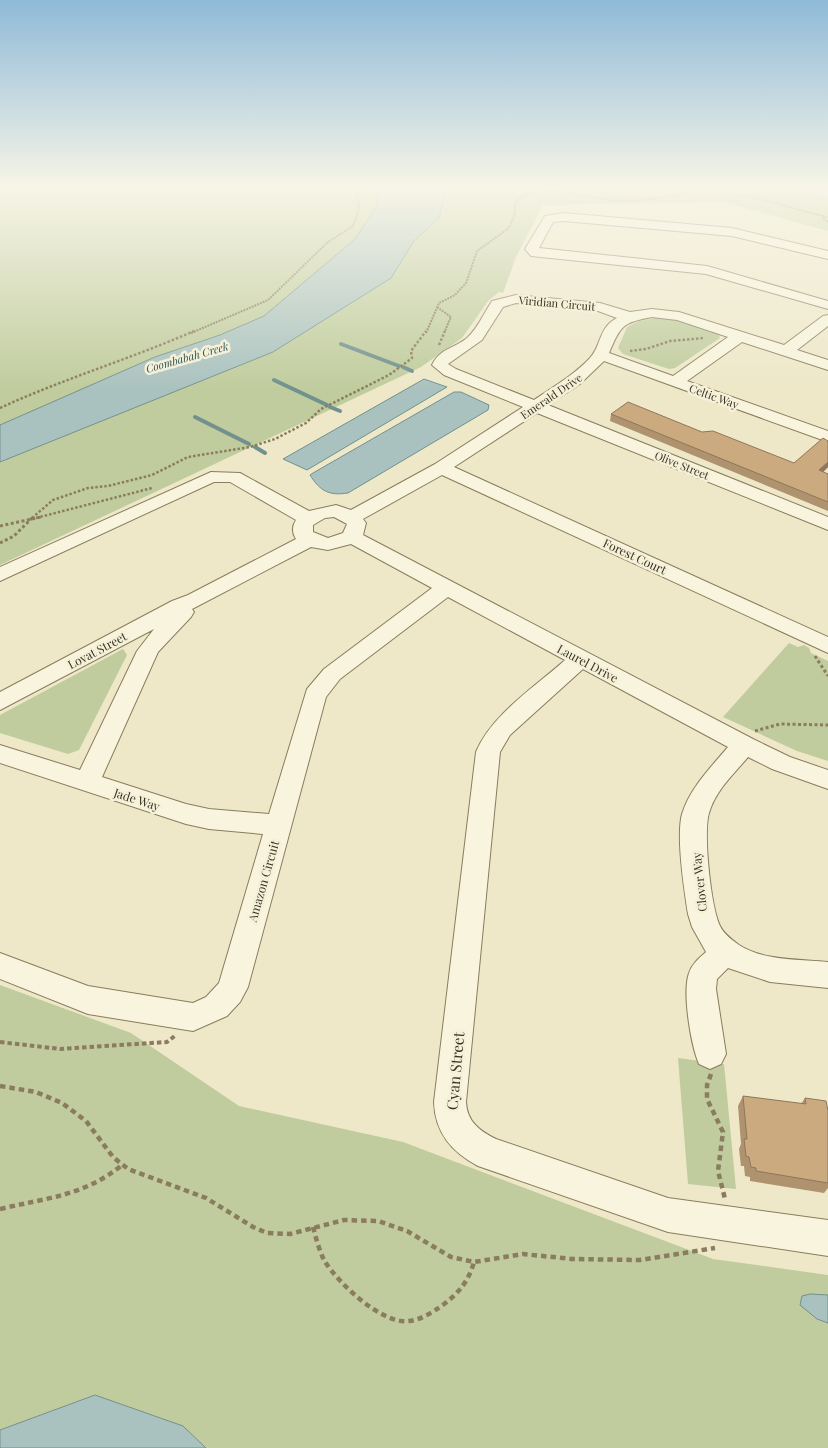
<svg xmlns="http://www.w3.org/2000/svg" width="828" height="1448" font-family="'Playfair Display',serif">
	<rect width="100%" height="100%" fill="#eee8c9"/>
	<!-- green -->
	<g fill="#c0cc9d">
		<path d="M 0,187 L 374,187 L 377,191 L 377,206 L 355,239 L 264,316 L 220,335 L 155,357 L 0,425 Z"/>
		<path d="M 440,187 L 782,187 L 828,196 L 828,231 L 723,202 L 543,205 L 516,257 L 503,293 L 499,292 L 488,301 L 462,338 L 421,367 L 0,565 L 0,462 L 273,352 L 391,278 L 414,241 L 439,218 L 445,195 Z"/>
		<path d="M 656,318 L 675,320 L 719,335 L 720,338 L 675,368 L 669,369 L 623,354 L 618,348 L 627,327 L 639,321 Z"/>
		<path d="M 789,643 L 798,647 L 804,645 L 809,648 L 811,653 L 828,661 L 828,761 L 797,751 L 723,717 Z"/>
		<path d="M 123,649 L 127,655 L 79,750 L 68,754 L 0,733 L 0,715 Z"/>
		<path d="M 0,985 L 131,1033 L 239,1106 L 403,1142 L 713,1259 L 828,1275 L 828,1448 L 206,1448 L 183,1426 L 95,1395 L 0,1430 Z"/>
		<path d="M 678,1058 L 724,1064 L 736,1189 L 688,1184 Z"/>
	</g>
	<!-- water -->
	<g fill="#aac2bf" stroke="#70918d">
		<path d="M 374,187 L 440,187 L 445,195 L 439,218 L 414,241 L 391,278 L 273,352 L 0,462 L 0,425 L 155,357 L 220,335 L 264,316 L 355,239 L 377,206 L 377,191 Z"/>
		<path d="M 424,379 L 447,387 L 307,470 L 283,459 Z"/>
		<path d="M 454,392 L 461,392 L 489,405 L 488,410 L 348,493 C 329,496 320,491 310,475 L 313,473 Z"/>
		<path d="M 810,1294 L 828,1295 L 828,1323 L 817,1319 L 800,1305 L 802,1296 Z"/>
		<path d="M 95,1395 L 183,1426 L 206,1448 L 0,1448 L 0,1430 Z"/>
	</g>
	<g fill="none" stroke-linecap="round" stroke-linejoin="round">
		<!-- stream -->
		<g stroke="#70918d" stroke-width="4">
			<path d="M 341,344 L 399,366"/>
			<path d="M 403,367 L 412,371"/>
			<path d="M 274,380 L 327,405"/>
			<path d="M 330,407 L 340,411"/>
			<path d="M 195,417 L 249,444"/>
			<path d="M 255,447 L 265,453"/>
		</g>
		<!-- minor casing -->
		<g stroke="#8a7c5e" stroke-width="2">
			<g id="minor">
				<path d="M 564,213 L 732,228 L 828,251 L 828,259 L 732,236 L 564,221 L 553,222 L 539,248 L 707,266 L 828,301 L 828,309 L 706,274 L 531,256 L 525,249 L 545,216 Z"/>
				<path d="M 516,295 L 600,303 L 630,312 L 652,309 L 679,312 L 784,345 L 823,316 L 828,315 L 828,326 L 797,350 L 828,360 L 828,370 L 742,342 L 687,381 L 828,431 L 828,442 L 604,361 L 580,384 L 548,405 L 828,517 L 828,530 L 537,413 L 454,467 L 828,637 L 828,653 L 442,475 L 363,519 L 366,523 L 363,535 L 753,739 L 790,757 L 828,770 L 828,789 L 772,769 L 748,757 C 734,774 717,789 710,810 C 702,829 711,907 720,926 C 724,934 732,940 739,945 C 764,961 799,959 828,962 L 828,988 L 770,982 L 728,968 L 717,979 L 716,989 L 726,1054 L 721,1064 L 710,1069 L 699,1064 C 691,1046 682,992 689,973 C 692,964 699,958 706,952 L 692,927 L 688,914 C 684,889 676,836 682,814 C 690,788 711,767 728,747 L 583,669 L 510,735 L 500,752 L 466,1102 C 467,1122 480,1131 496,1139 L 668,1198 L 828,1220 L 828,1256 L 668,1232 L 478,1166 C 452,1152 435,1133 434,1102 L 476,752 C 491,715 536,686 565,660 L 448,597 L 340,679 L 326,697 L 248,987 L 240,1002 L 227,1016 L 193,1031 L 88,1014 L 0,979 L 0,953 L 88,986 L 193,1003 L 206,997 L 219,983 L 263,834 L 209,829 L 186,824 L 0,763 L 0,745 L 80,770 L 137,651 L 154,629 L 0,710 L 0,692 L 172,601 L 188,595 L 296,539 C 292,533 292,526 296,520 L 230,482 L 214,482 L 0,581 L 0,567 L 211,472 L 240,473 L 309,511 L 336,505 L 351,510 L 435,464 L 523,407 L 444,375 L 432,365 C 439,349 455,348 467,338 C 478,328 484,313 492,301 ZM 516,303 L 598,311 L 617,318 C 598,328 602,345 590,358 C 574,375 553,387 534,400 L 456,369 L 448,364 L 482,340 L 503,307 ZM 652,317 L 677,320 L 728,337 L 673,376 L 609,353 C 621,325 622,323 652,317 ZM 334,517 L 347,524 L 343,533 L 328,538 L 313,532 L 313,525 L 325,518 ZM 351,544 L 432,588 L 324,669 L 307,689 L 269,814 L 209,809 L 186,804 L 102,777 L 158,652 L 191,617 L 194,612 L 192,609 L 311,547 L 328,550 Z"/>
			</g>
		</g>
		<!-- path-far4 -->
		<g stroke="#8a7c5e" stroke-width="2" stroke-dasharray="2 1" stroke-linecap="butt">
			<path d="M 824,217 L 823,219 L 828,222"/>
			<path d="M 437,307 L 451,317 L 444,333"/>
			<path d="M 191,333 L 268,300 L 328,242 L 353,226 L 359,209 L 357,193 L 352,187"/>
			<path d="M 426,333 L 439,303 L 455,295 L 466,283 L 477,251 L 509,228 L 515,214 L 515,203 C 535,181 584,197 610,200 C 650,204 688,188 728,193 C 762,197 794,210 828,217"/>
		</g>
		<!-- path-far3 -->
		<g stroke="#8a7c5e" stroke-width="2.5" stroke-dasharray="2.5 2" stroke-linecap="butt">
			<path d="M 439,345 L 445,331"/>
			<path d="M 630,351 L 646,349 L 670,341 L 704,338"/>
			<path d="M 0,408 C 63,379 130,359 194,331"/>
			<path d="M 32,518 L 53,500 L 88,488 L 108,486 L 152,475 L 188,457 L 250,447 L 275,439 L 306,423 L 321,409 L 389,375 L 412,358 L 411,351 L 426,331"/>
			<path d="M 36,518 L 152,488"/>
		</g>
		<!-- path-far2 -->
		<g stroke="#8a7c5e" stroke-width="3" stroke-dasharray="3 2.5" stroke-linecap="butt">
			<path d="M 0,526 L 41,517"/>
			<path d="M 0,543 L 14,536 L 33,517"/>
			<path d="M 815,656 L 828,676"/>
			<path d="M 755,731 L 780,724 L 828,725"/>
		</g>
		<!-- path-far1 -->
		<path stroke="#8a7c5e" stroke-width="4" stroke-dasharray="4.5 3" stroke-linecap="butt" d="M 0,1042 L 60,1049 L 167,1042 L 176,1035"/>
		<!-- path -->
		<g stroke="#8a7c5e" stroke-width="4.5" stroke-dasharray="5.5 4" stroke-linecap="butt">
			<path d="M 711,1074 L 707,1085 L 707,1099 L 723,1132 L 718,1171 L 725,1199"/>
			<path d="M 0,1086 L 36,1092 L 62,1103 L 86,1121 L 113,1157 L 128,1169 L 206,1198 L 253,1227 L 267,1233 L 290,1234 L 344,1220 L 378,1221 L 407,1231 L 451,1257 L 474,1262 L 523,1254 L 572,1259 L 640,1260 L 715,1248"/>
			<path d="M 0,1209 C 46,1198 84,1196 122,1165"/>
			<path d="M 313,1227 C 316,1238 319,1250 324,1260 C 337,1282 382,1325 409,1321 C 420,1320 431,1313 440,1307 C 457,1295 468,1283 474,1262"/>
		</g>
		<!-- minor -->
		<use href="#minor" fill="#f8f4dd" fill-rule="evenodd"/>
	</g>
	<!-- wall -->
	<g fill="#af926e">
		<path d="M 611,414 L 702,432 L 794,463 L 828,441 L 828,467 L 823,472 L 828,474 L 828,511 L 610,421 Z"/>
		<path d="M 743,1096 L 801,1104 L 805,1098 L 828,1111 L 828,1188 L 824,1193 L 750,1181 L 750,1177 L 745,1176 L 744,1166 L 741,1166 L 739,1149 L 741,1144 L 738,1106 Z"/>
	</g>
	<!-- shaded-wall -->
	<path fill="#8e775a" d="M 828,462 L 828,467 L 817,478 L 819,470 Z"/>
	<!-- building -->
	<g fill="#cbaa80" stroke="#8e775a">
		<path d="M 628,402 L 702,432 L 713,431 L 794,463 L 823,438 L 828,441 L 828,462 L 819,470 L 828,474 L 828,502 L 611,414 Z"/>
		<path d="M 743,1096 L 806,1104 L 805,1098 L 826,1101 L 828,1111 L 828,1183 L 756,1171 L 756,1168 L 751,1167 L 749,1157 L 746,1156 L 744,1139 L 747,1139 Z"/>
	</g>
	<!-- sky -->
	<linearGradient id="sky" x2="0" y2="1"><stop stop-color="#8fbad8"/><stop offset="0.48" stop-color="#f7f5e7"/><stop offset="1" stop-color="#f7f5e7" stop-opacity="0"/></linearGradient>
	<rect width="828" height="390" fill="url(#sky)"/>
	<g text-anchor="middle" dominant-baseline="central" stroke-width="5" stroke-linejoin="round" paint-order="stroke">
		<!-- far-street labels -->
		<g font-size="11" fill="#3b3121" stroke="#f5f1d9">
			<text transform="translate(557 303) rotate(5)">Viridian Circuit</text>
			<text transform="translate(551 396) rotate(-34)">Emerald Drive</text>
			<text transform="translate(714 396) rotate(20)">Celtic Way</text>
			<text transform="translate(682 465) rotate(22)">Olive Street</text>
		</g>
		<!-- far-water labels -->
		<g font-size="11" font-style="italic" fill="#31575a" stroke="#f5f1d9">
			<text transform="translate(187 357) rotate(-16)">Coombabah Creek</text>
		</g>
		<!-- street labels -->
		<g font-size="12" fill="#3b3121" stroke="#f5f1d9">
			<text transform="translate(635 556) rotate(25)">Forest Court</text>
			<text transform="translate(97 650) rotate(-28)">Lovat Street</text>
			<text transform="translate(588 663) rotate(28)">Laurel Drive</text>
			<text transform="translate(137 799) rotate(18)">Jade Way</text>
			<text transform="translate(263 881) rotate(-74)">Amazon Circuit</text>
			<text transform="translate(699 882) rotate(-96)">Clover Way</text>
		</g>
		<!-- near-street labels -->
		<g font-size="15" fill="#3b3121" stroke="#f5f1d9">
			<text transform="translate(455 1071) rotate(-85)">Cyan Street</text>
		</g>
	</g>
</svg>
